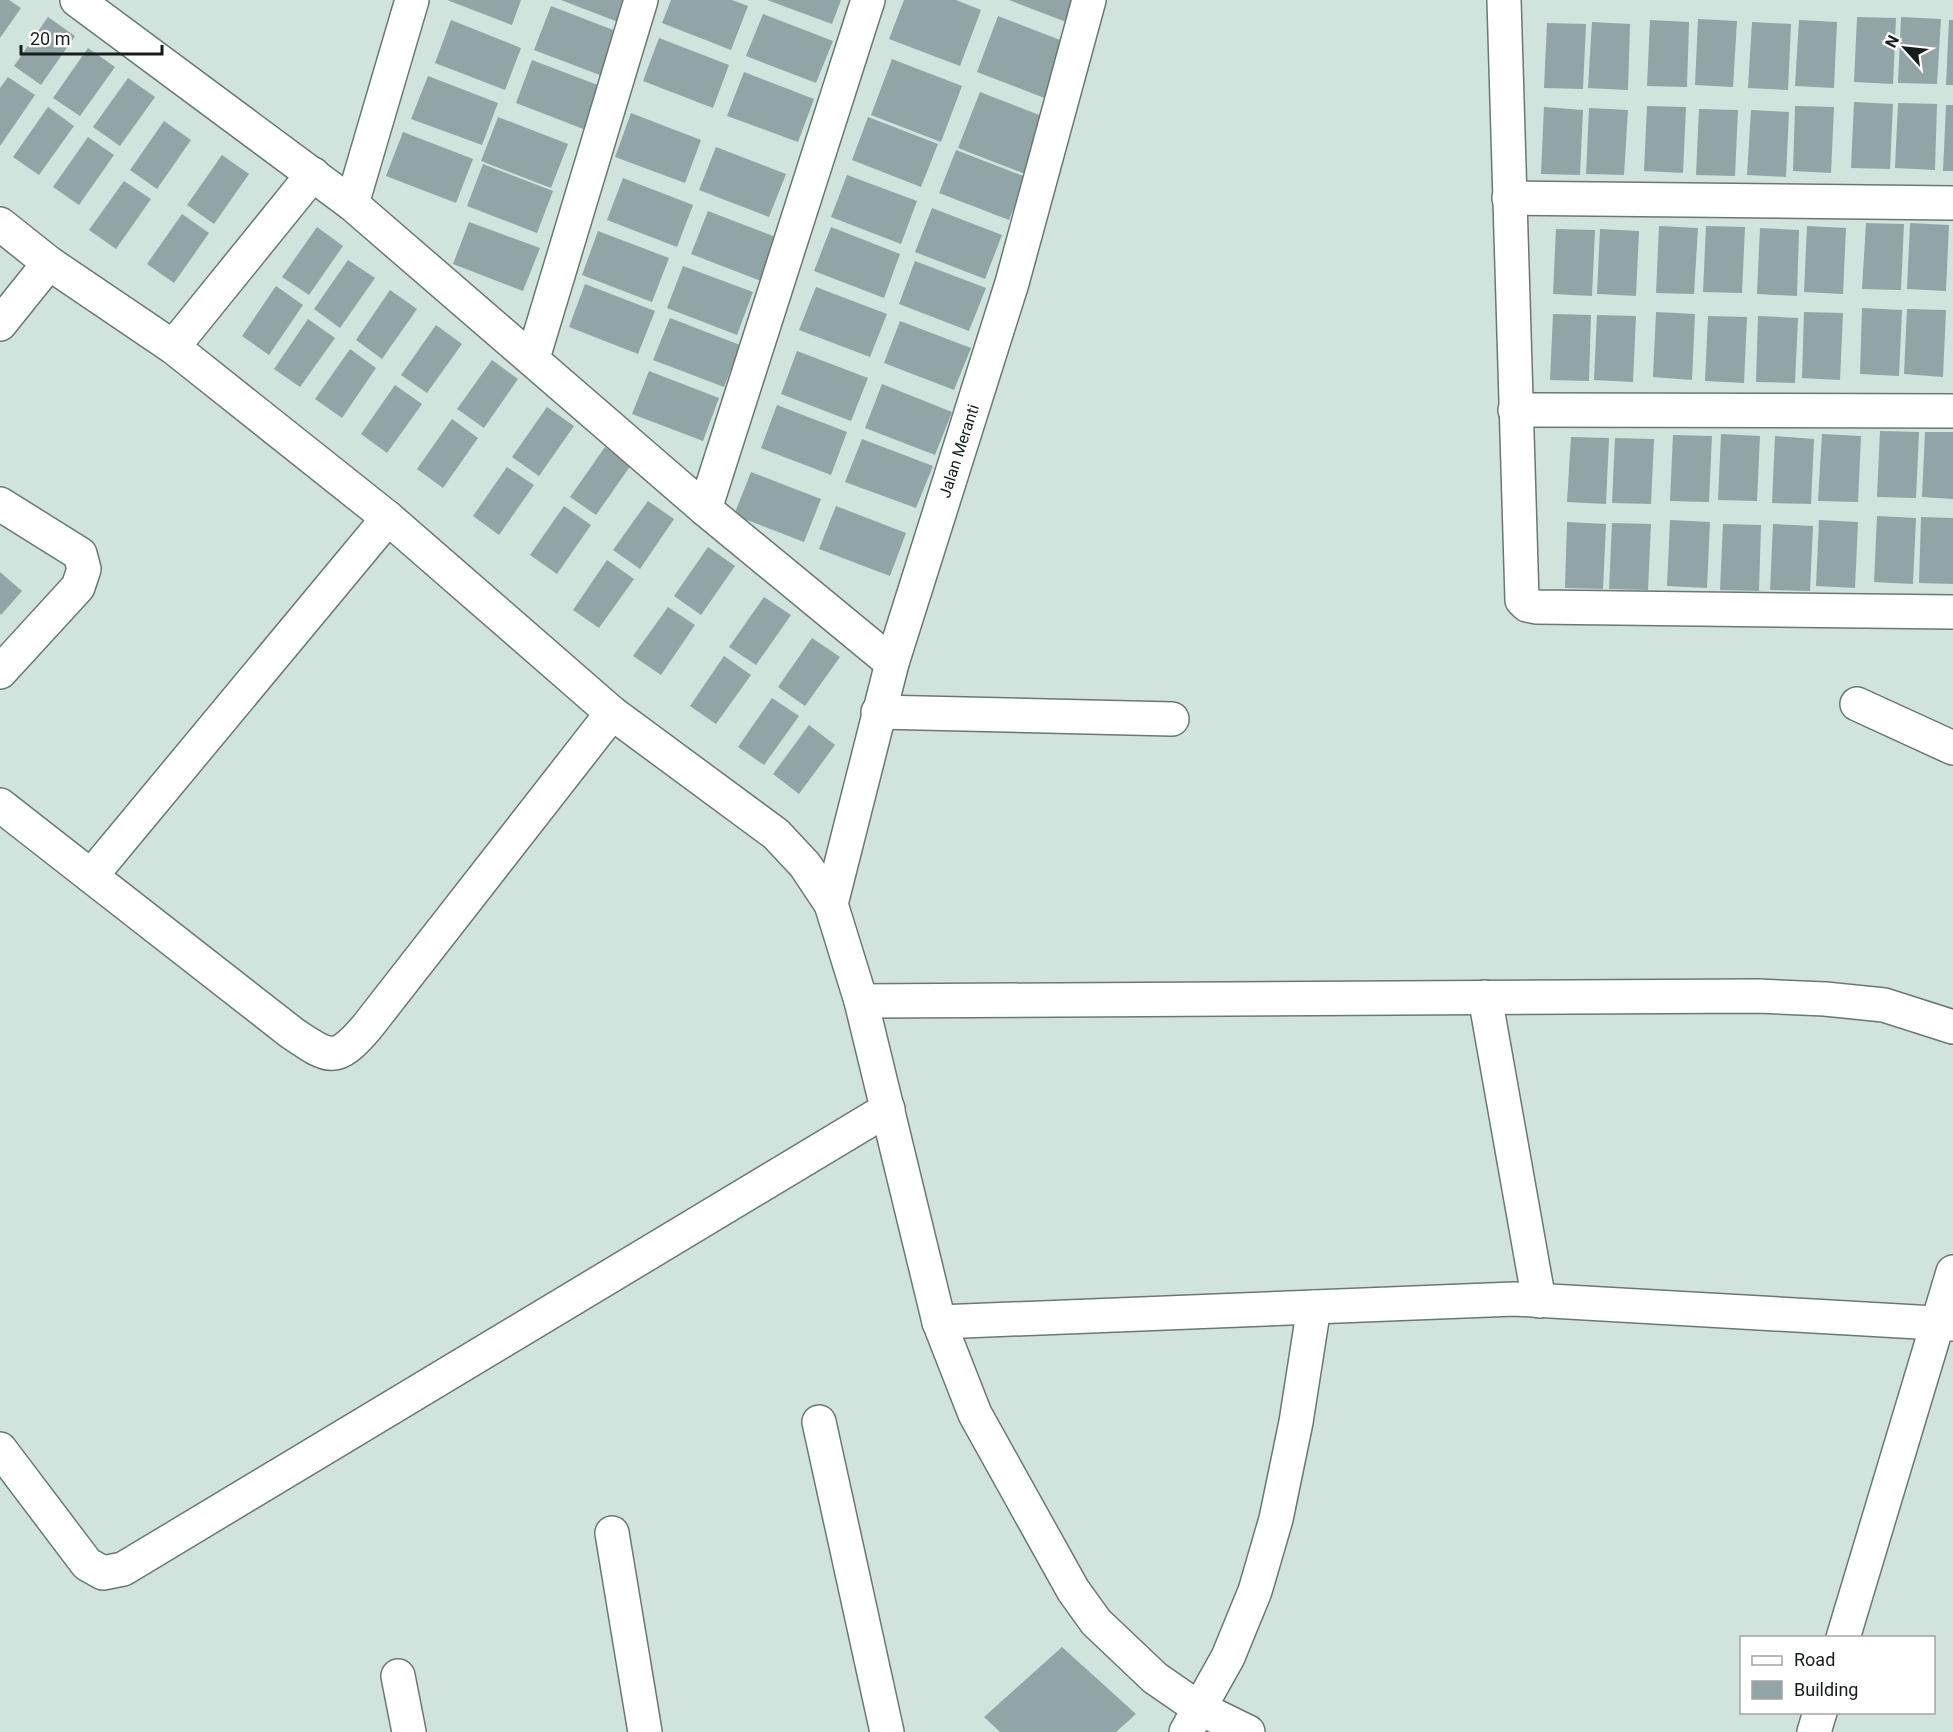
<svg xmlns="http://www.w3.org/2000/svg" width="1953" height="1732" font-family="Roboto,sans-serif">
	<rect width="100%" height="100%" fill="#d1e3dd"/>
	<!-- building -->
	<g fill="#91a5a6">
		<path d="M 0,0 L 9,0 L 21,8 L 0,38 Z"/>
		<path d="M 447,0 L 521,0 L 512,25 Z"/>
		<path d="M 561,0 L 627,0 L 618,22 Z"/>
		<path d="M 671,0 L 732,0 L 748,6 L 731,50 L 662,23 Z"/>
		<path d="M 767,0 L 841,0 L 832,24 Z"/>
		<path d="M 904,0 L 956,0 L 981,10 L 960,66 L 889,39 Z"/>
		<path d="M 1009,0 L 1074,0 L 1066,22 Z"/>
		<path d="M 551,6 L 621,33 L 605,77 L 534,50 Z"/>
		<path d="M 763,14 L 833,41 L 816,83 L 746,56 Z"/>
		<path d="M 998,16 L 1068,43 L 1047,99 L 977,72 Z"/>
		<path d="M 48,17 L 75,36 L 41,85 L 14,66 Z"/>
		<path d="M 1857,17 L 1896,18 L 1893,84 L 1854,82 Z"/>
		<path d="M 1901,17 L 1941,19 L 1937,84 L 1898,83 Z"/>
		<path d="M 1698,19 L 1737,21 L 1733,87 L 1695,85 Z"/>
		<path d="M 451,20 L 521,48 L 505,90 L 435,63 Z"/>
		<path d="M 1650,20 L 1689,22 L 1687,87 L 1647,86 Z"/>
		<path d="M 1799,20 L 1837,22 L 1834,88 L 1795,86 Z"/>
		<path d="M 1949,20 L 1953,20 L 1953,85 L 1946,85 Z"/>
		<path d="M 1592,22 L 1630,24 L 1628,90 L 1588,88 Z"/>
		<path d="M 1752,22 L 1791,24 L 1788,90 L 1748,88 Z"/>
		<path d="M 1547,23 L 1586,24 L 1583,89 L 1544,88 Z"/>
		<path d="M 659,38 L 729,65 L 713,108 L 643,81 Z"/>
		<path d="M 88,48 L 115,67 L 80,116 L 53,98 Z"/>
		<path d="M 892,59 L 962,86 L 941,142 L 871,115 Z"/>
		<path d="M 532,60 L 603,87 L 586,130 L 516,103 Z"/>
		<path d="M 744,72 L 814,99 L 798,142 L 727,116 Z"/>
		<path d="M 428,76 L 498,103 L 482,145 L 411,119 Z"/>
		<path d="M 8,77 L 35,95 L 0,146 L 0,88 Z"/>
		<path d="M 128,78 L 155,97 L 120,146 L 93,127 Z"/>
		<path d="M 980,92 L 1050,119 L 1028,175 L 958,148 Z"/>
		<path d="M 1854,102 L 1893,104 L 1890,169 L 1851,168 Z"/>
		<path d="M 1898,103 L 1937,104 L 1935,170 L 1895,168 Z"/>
		<path d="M 1946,105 L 1953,105 L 1953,171 L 1943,171 Z"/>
		<path d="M 1647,106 L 1686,107 L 1683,173 L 1644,171 Z"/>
		<path d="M 1795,106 L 1834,107 L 1831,173 L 1793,171 Z"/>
		<path d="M 48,107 L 74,126 L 39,175 L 13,157 Z"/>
		<path d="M 1544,107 L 1583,110 L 1580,175 L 1541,174 Z"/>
		<path d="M 1589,108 L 1628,110 L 1624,175 L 1586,174 Z"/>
		<path d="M 1699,109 L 1738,110 L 1735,176 L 1696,175 Z"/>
		<path d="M 1751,110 L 1789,112 L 1786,177 L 1747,175 Z"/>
		<path d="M 631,113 L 701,140 L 685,183 L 615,157 Z"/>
		<path d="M 498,117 L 568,144 L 551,188 L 481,161 Z"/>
		<path d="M 868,117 L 938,144 L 921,187 L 852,160 Z"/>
		<path d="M 164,121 L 191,140 L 157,189 L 130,170 Z"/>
		<path d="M 403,132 L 473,159 L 456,203 L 386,176 Z"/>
		<path d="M 88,137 L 114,155 L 79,205 L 53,187 Z"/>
		<path d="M 716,147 L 786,174 L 769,217 L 699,190 Z"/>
		<path d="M 956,150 L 1026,177 L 1009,220 L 939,193 Z"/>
		<path d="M 222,155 L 249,174 L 214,224 L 187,205 Z"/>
		<path d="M 483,164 L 553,191 L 537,233 L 467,206 Z"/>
		<path d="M 847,175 L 917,201 L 901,244 L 831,217 Z"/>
		<path d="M 623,178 L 693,205 L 677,247 L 607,220 Z"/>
		<path d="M 124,181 L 151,199 L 116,249 L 89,230 Z"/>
		<path d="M 932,208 L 1002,235 L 985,279 L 915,252 Z"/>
		<path d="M 708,211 L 778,238 L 761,281 L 691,254 Z"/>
		<path d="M 182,214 L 209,233 L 174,283 L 147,264 Z"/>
		<path d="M 469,222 L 540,248 L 523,291 L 453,264 Z"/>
		<path d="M 1866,223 L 1904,224 L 1901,290 L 1862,289 Z"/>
		<path d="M 1910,223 L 1949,225 L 1946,291 L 1907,289 Z"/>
		<path d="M 1659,226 L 1698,228 L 1694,294 L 1656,293 Z"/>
		<path d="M 1706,226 L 1745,227 L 1742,293 L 1703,292 Z"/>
		<path d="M 1807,226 L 1846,228 L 1843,294 L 1804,292 Z"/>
		<path d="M 317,227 L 343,246 L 309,295 L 282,277 Z"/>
		<path d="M 831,227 L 900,254 L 884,298 L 814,271 Z"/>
		<path d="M 1760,228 L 1799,230 L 1797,296 L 1757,294 Z"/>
		<path d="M 1556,229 L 1595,230 L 1592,296 L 1553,294 Z"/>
		<path d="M 1600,229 L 1639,231 L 1636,296 L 1597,294 Z"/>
		<path d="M 598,231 L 669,258 L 652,302 L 582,275 Z"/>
		<path d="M 348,260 L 375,278 L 340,328 L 314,309 Z"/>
		<path d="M 915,261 L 986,288 L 969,331 L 899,304 Z"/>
		<path d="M 683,266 L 753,292 L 737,335 L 667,308 Z"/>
		<path d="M 585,284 L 655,311 L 638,354 L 569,327 Z"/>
		<path d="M 276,286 L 303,305 L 269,355 L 242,336 Z"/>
		<path d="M 816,287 L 887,314 L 870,357 L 799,330 Z"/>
		<path d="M 390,290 L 417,309 L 382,359 L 356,340 Z"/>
		<path d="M 1862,308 L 1902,310 L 1899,376 L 1860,374 Z"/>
		<path d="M 1907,309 L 1946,310 L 1943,377 L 1904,374 Z"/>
		<path d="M 1656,312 L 1695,314 L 1692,380 L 1653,377 Z"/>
		<path d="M 1804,312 L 1843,313 L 1840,380 L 1802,378 Z"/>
		<path d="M 1553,314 L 1591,315 L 1589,381 L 1550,380 Z"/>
		<path d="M 1597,315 L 1636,316 L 1633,382 L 1594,380 Z"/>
		<path d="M 1708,316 L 1747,317 L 1744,383 L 1705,381 Z"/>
		<path d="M 1758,316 L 1798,318 L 1795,383 L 1756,382 Z"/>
		<path d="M 670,318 L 740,345 L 724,387 L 653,360 Z"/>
		<path d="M 308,319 L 335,338 L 300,387 L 274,369 Z"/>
		<path d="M 900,321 L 971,348 L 954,390 L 884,363 Z"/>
		<path d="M 436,325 L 462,344 L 427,393 L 401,375 Z"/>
		<path d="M 350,349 L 376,368 L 342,418 L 315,399 Z"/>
		<path d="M 797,351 L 868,378 L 851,421 L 781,394 Z"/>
		<path d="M 492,360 L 518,379 L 484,428 L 457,409 Z"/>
		<path d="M 649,371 L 719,398 L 703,441 L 632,414 Z"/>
		<path d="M 882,384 L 952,412 L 935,455 L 865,428 Z"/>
		<path d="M 395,385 L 422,404 L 387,453 L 361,434 Z"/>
		<path d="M 777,405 L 847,432 L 831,475 L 761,448 Z"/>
		<path d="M 547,407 L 574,426 L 539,476 L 512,457 Z"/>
		<path d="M 452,419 L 478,438 L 443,488 L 417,469 Z"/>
		<path d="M 1880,431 L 1919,432 L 1916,498 L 1877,497 Z"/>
		<path d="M 1925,432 L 1953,432 L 1953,499 L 1922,497 Z"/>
		<path d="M 1721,434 L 1760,436 L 1757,501 L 1718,500 Z"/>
		<path d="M 1822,434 L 1861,436 L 1858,502 L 1818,501 Z"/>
		<path d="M 1673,435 L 1712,436 L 1709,502 L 1670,501 Z"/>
		<path d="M 1775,436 L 1814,439 L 1811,504 L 1772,503 Z"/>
		<path d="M 1571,437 L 1609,438 L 1606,504 L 1567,502 Z"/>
		<path d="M 1615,438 L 1654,439 L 1651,504 L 1612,503 Z"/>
		<path d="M 862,439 L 933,466 L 916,508 L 845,482 Z"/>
		<path d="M 605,447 L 631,465 L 596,515 L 570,497 Z"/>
		<path d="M 507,467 L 534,485 L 499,535 L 473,516 Z"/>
		<path d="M 751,472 L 821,499 L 804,542 L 734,515 Z"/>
		<path d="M 648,501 L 674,519 L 640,569 L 613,550 Z"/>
		<path d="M 564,506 L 591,525 L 557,574 L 530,555 Z"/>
		<path d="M 836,506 L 906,533 L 890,576 L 819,549 Z"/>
		<path d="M 1877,516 L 1916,518 L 1913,584 L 1874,582 Z"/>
		<path d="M 1921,517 L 1953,518 L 1953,584 L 1919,583 Z"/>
		<path d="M 1670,520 L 1710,522 L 1707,588 L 1667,586 Z"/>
		<path d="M 1819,520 L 1858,522 L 1855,588 L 1816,586 Z"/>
		<path d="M 1567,522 L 1606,524 L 1603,589 L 1565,588 Z"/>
		<path d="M 1612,523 L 1651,524 L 1648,590 L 1609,589 Z"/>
		<path d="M 1723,524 L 1761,525 L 1759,591 L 1720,590 Z"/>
		<path d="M 1773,524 L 1813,526 L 1810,591 L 1770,590 Z"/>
		<path d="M 708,547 L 735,566 L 701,615 L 674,596 Z"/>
		<path d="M 607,560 L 634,579 L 599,628 L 573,610 Z"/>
		<path d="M 0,572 L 22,591 L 1,615 L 0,613 Z"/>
		<path d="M 764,597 L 791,615 L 756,665 L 729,647 Z"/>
		<path d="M 668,607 L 695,625 L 661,675 L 633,656 Z"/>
		<path d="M 812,638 L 840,657 L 805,706 L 778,687 Z"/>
		<path d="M 724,656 L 751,675 L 716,724 L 690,706 Z"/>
		<path d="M 772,698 L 799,716 L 764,765 L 738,747 Z"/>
		<path d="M 809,725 L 835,745 L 799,794 L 773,774 Z"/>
		<path d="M 1062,1647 L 1136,1714 L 1116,1732 L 1000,1732 L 984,1717 Z"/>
	</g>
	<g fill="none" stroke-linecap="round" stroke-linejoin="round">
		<!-- minor casing -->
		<g stroke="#687973" stroke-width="36">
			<g id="minor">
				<path d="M 77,0 L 352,204 L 705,509 L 892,663"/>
				<path d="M 1504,0 L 1522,600 L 1527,605 L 1537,607 L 1953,612"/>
				<path d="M 1509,198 L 1953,203"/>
				<path d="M 352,204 L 412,0"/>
				<path d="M 0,224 L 49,263 L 173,347 L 388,518 L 612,713 L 776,834 L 805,865 L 831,904 L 861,1001 L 939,1322 L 975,1414 L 1073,1590 L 1096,1622 L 1155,1678 L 1197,1707 L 1248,1732"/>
				<path d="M 0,324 L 49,263"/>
				<path d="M 173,347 L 313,174"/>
				<path d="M 533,358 L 641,0"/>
				<path d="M 1515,410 L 1953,411"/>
				<path d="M 0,504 L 80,554 L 84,569 L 78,587 L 0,672"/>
				<path d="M 705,509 L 868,0"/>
				<path d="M 1857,704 L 1953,748"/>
				<path d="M 878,712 L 1172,719"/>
				<path d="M 0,805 L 292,1033 C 330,1059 336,1063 367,1027 L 612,713"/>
				<path d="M 91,876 L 388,518"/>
				<path d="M 831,904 L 892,663 L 1012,283 L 1089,0"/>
				<path d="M 1485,997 L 1539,1301"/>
				<path d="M 861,1001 L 1758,996 L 1825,999 L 1884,1005 L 1953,1027"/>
				<path d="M 939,1322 L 1514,1299 L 1953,1324"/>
				<path d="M 819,1422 L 887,1732"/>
				<path d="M 0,1449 L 87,1564 L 103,1573 L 123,1569 L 888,1109"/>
				<path d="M 612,1533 L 645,1732"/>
				<path d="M 1843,1638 L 1953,1272"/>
				<path d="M 398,1676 L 409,1732"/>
				<path d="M 1186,1732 L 1228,1657 L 1255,1591 L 1276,1519 L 1296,1422 L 1314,1307"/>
				<path d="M 1814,1732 L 1820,1712"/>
			</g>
		</g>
		<!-- minor -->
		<use href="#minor" stroke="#fff" stroke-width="33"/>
	</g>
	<g text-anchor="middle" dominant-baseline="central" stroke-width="4.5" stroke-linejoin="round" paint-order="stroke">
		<!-- street labels -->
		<g font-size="16" fill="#171d1b" stroke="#fff">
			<text transform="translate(959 451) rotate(-72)">Jalan Meranti</text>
		</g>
	</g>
	<!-- legend -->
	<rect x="1740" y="1636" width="195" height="78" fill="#ffffff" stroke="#a2a5a4" stroke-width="1.5"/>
	<rect x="1752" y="1656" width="30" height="9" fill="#ffffff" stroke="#a2a5a4" stroke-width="1.5"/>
	<text x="1794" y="1666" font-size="18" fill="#171d1b">Road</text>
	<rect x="1752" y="1681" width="30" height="18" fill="#91a5a6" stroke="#a2a5a4" stroke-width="1.5"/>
	<text x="1794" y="1696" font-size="18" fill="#171d1b">Building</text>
	<!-- north arrow -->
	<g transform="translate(1905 48) rotate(297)" stroke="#ffffff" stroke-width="4.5" paint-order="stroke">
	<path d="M0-4.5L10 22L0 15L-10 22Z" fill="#171d1b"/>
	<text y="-9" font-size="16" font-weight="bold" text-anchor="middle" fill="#171d1b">N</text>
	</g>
	<!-- scale -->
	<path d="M21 45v9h141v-9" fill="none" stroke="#171d1b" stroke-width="3"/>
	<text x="30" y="45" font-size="18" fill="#171d1b" stroke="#ffffff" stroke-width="4.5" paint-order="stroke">20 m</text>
</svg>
